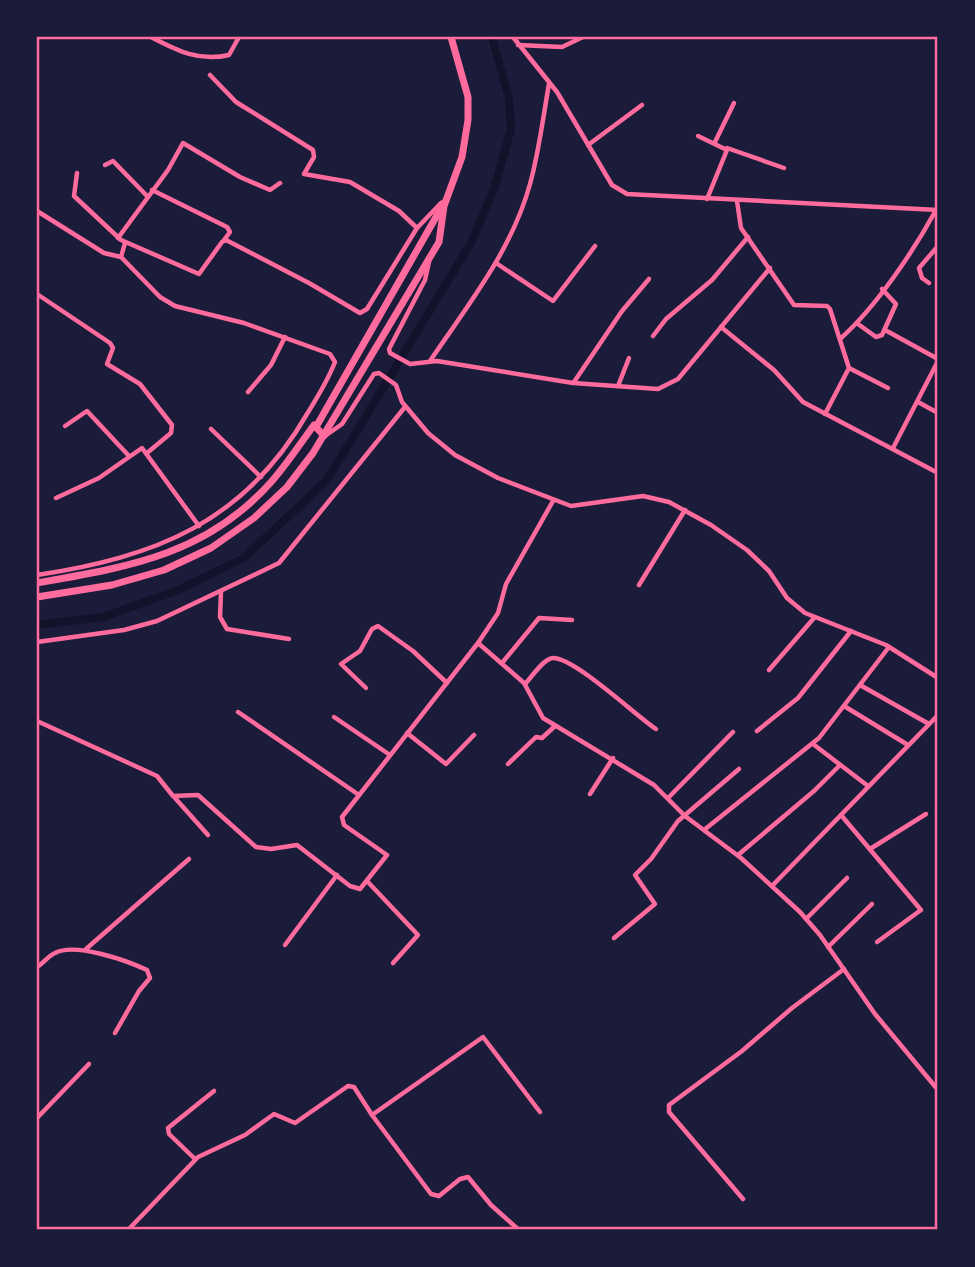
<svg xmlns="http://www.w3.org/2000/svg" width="975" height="1267" font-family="'Exo 2',sans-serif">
	<rect width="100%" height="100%" fill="#1b1b3a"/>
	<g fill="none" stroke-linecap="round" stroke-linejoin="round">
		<!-- canal -->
		<path stroke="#12122b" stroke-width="8" d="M 37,625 L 103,617 L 176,591 L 244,558 L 327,480 L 471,243 L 494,189 L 511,129 L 509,99 L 492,37"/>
		<!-- minor -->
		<g stroke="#ff6b9d" stroke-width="4.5">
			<path d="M 151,37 C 178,51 199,62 229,55 L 239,37"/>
			<path d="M 513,37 L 557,92 L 606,175 L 612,185 L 627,194 L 938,210"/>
			<path d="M 518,45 L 562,47 L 583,37"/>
			<path d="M 210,75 L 236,102 L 313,150 L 314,157 L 304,174 L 350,182 L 399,211 L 417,228"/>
			<path d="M 698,136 L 727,150 L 707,199"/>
			<path d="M 715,142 L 734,103"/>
			<path d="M 588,145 L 642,105"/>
			<path d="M 727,148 L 784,168"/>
			<path d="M 105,165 L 113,161 L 147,196"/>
			<path d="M 77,173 L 74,196 L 121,240 L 199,274 L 222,242 L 226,240 L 309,283 L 360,313 L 367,309 L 417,228 L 441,203"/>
			<path d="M 152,190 L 227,227 L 230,232 L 224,240"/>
			<path d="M 737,201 L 741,228 L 794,305 L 827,306 L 830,309 L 849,368 L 825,414"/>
			<path d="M 37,211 L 104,253 L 121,257"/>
			<path d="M 118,238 L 168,170 L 183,143 L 240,177 L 270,190 L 280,183"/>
			<path d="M 429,262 L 425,280 L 389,349 L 390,353 L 410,364 L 437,361 L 573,383 L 658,389 L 678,379 L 770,268"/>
			<path d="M 496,263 L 553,301 L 595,246"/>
			<path d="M 929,283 L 922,278 L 919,268 L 938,246"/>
			<path d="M 37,294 L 110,343 L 113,348 L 107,364 L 140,384 L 172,425 L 171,433 L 147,453"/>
			<path d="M 858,324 L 876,337 L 882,335 L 896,304 L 882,289"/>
			<path d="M 721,327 L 774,370 L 803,402 L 938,473"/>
			<path d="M 885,330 L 938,359"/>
			<path d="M 653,336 L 666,319 L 712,280 L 748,237"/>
			<path d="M 840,339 C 876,307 913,252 936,210"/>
			<path d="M 430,361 C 468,305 512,250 530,184 C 539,152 543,117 549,84"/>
			<path d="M 849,368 L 888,388"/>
			<path d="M 574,382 L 622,311 L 649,279"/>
			<path d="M 618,386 L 629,358"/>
			<path d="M 248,392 L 271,365 L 285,337"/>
			<path d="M 918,402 L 938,413"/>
			<path d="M 65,426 L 87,411 L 129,456"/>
			<path d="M 211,429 L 261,477"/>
			<path d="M 325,436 L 342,424 L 374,374 L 379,373 L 396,385 L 402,402 L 428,433 L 455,455 L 498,478 L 571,506 L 643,496 L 669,502 L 711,525 L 747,550 L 769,571 L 787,598 L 805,613 L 886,645 L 938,678"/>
			<path d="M 893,448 L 938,361"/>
			<path d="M 56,498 L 99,478 L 142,448 L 199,526"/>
			<path d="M 553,501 L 506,584 L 498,613 L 478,643 L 524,683 L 543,718 L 654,785 L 685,816 L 741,858 L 800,912 L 820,935 L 875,1014 L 938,1090"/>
			<path d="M 37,575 C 155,557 244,523 307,414 C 317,398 328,380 335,362 L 330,354 L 244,323 L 175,306 L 160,297 L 121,257 L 125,243"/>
			<path d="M 639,585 L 685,510"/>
			<path d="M 221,592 L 220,617 L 227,629 L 289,639"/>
			<path d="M 37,642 L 124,630 L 157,621 L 279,563 L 405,407"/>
			<path d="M 502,663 L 539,618 L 572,620"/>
			<path d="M 769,670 L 814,618"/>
			<path d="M 525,684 C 531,678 544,658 553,658 C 575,658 635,715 656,729"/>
			<path d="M 860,685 L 929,724"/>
			<path d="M 366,688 L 341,664 L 360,651 L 372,629 L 378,626 L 413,651 L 447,683"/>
			<path d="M 844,706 L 908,745"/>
			<path d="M 238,712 L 359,795"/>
			<path d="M 334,717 L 390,755"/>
			<path d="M 37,721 L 157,776 L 173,796 L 198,795 L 256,847 L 271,849 L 297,845 L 350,886 L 360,889 L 387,855 L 344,825 L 342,817 L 478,643"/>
			<path d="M 757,731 L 798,698 L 851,631"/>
			<path d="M 407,733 L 446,764 L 474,735"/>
			<path d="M 813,744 L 868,786"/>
			<path d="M 508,764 L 536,737 L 542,738 L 555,726"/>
			<path d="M 590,794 L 613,758"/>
			<path d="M 175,798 L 208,835"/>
			<path d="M 668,798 L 733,732"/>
			<path d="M 841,815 L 921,910 L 877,942"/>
			<path d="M 704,830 L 819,738 L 889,647"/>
			<path d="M 870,849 L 926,814"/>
			<path d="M 738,855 L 814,791 L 840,765"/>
			<path d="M 367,881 L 418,935 L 393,963"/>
			<path d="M 772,886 L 938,715"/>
			<path d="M 806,919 L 847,878"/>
			<path d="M 614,938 L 655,904 L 635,875 L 651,859 L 678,821 L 739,769"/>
			<path d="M 285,945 L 337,875"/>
			<path d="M 828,947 L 872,904"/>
			<path d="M 86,949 L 189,859"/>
			<path d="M 37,967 C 44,963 48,956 55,953 C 75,942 128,961 147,970 L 150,978 L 139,991 L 115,1033"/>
			<path d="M 372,1115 L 431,1194 L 439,1196 L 460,1179 L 468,1177 L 491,1205 L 519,1230"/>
			<path d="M 37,1118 L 89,1064"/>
			<path d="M 195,1159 L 169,1134 L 168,1128 L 214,1091"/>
			<path d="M 743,1199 L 669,1112 L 669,1105 L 742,1051 L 792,1008 L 844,969"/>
			<path d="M 128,1230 L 198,1157 L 245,1135 L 274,1114 L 295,1123 L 348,1086 L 354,1087 L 372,1115 L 483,1037 L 540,1112"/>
		</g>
		<!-- primary -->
		<path stroke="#ff6b9d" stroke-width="7" d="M 316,427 L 444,203"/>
		<!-- trunk -->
		<g stroke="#ff6b9d" stroke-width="7">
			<path d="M 37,583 C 128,567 207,555 272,481 C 287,464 300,444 314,425 L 324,436"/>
			<path d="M 37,597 L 112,585 L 164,570 L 211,548 L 254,518 L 287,487 L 313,453 L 439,242 L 444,206 L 462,157 L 468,120 L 468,97 L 451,37"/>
		</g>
	</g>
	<!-- border -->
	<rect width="975" height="1267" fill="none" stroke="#1b1b3a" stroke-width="77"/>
	<rect x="38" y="38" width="898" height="1190" fill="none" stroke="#ff6b9d" stroke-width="2.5"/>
</svg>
